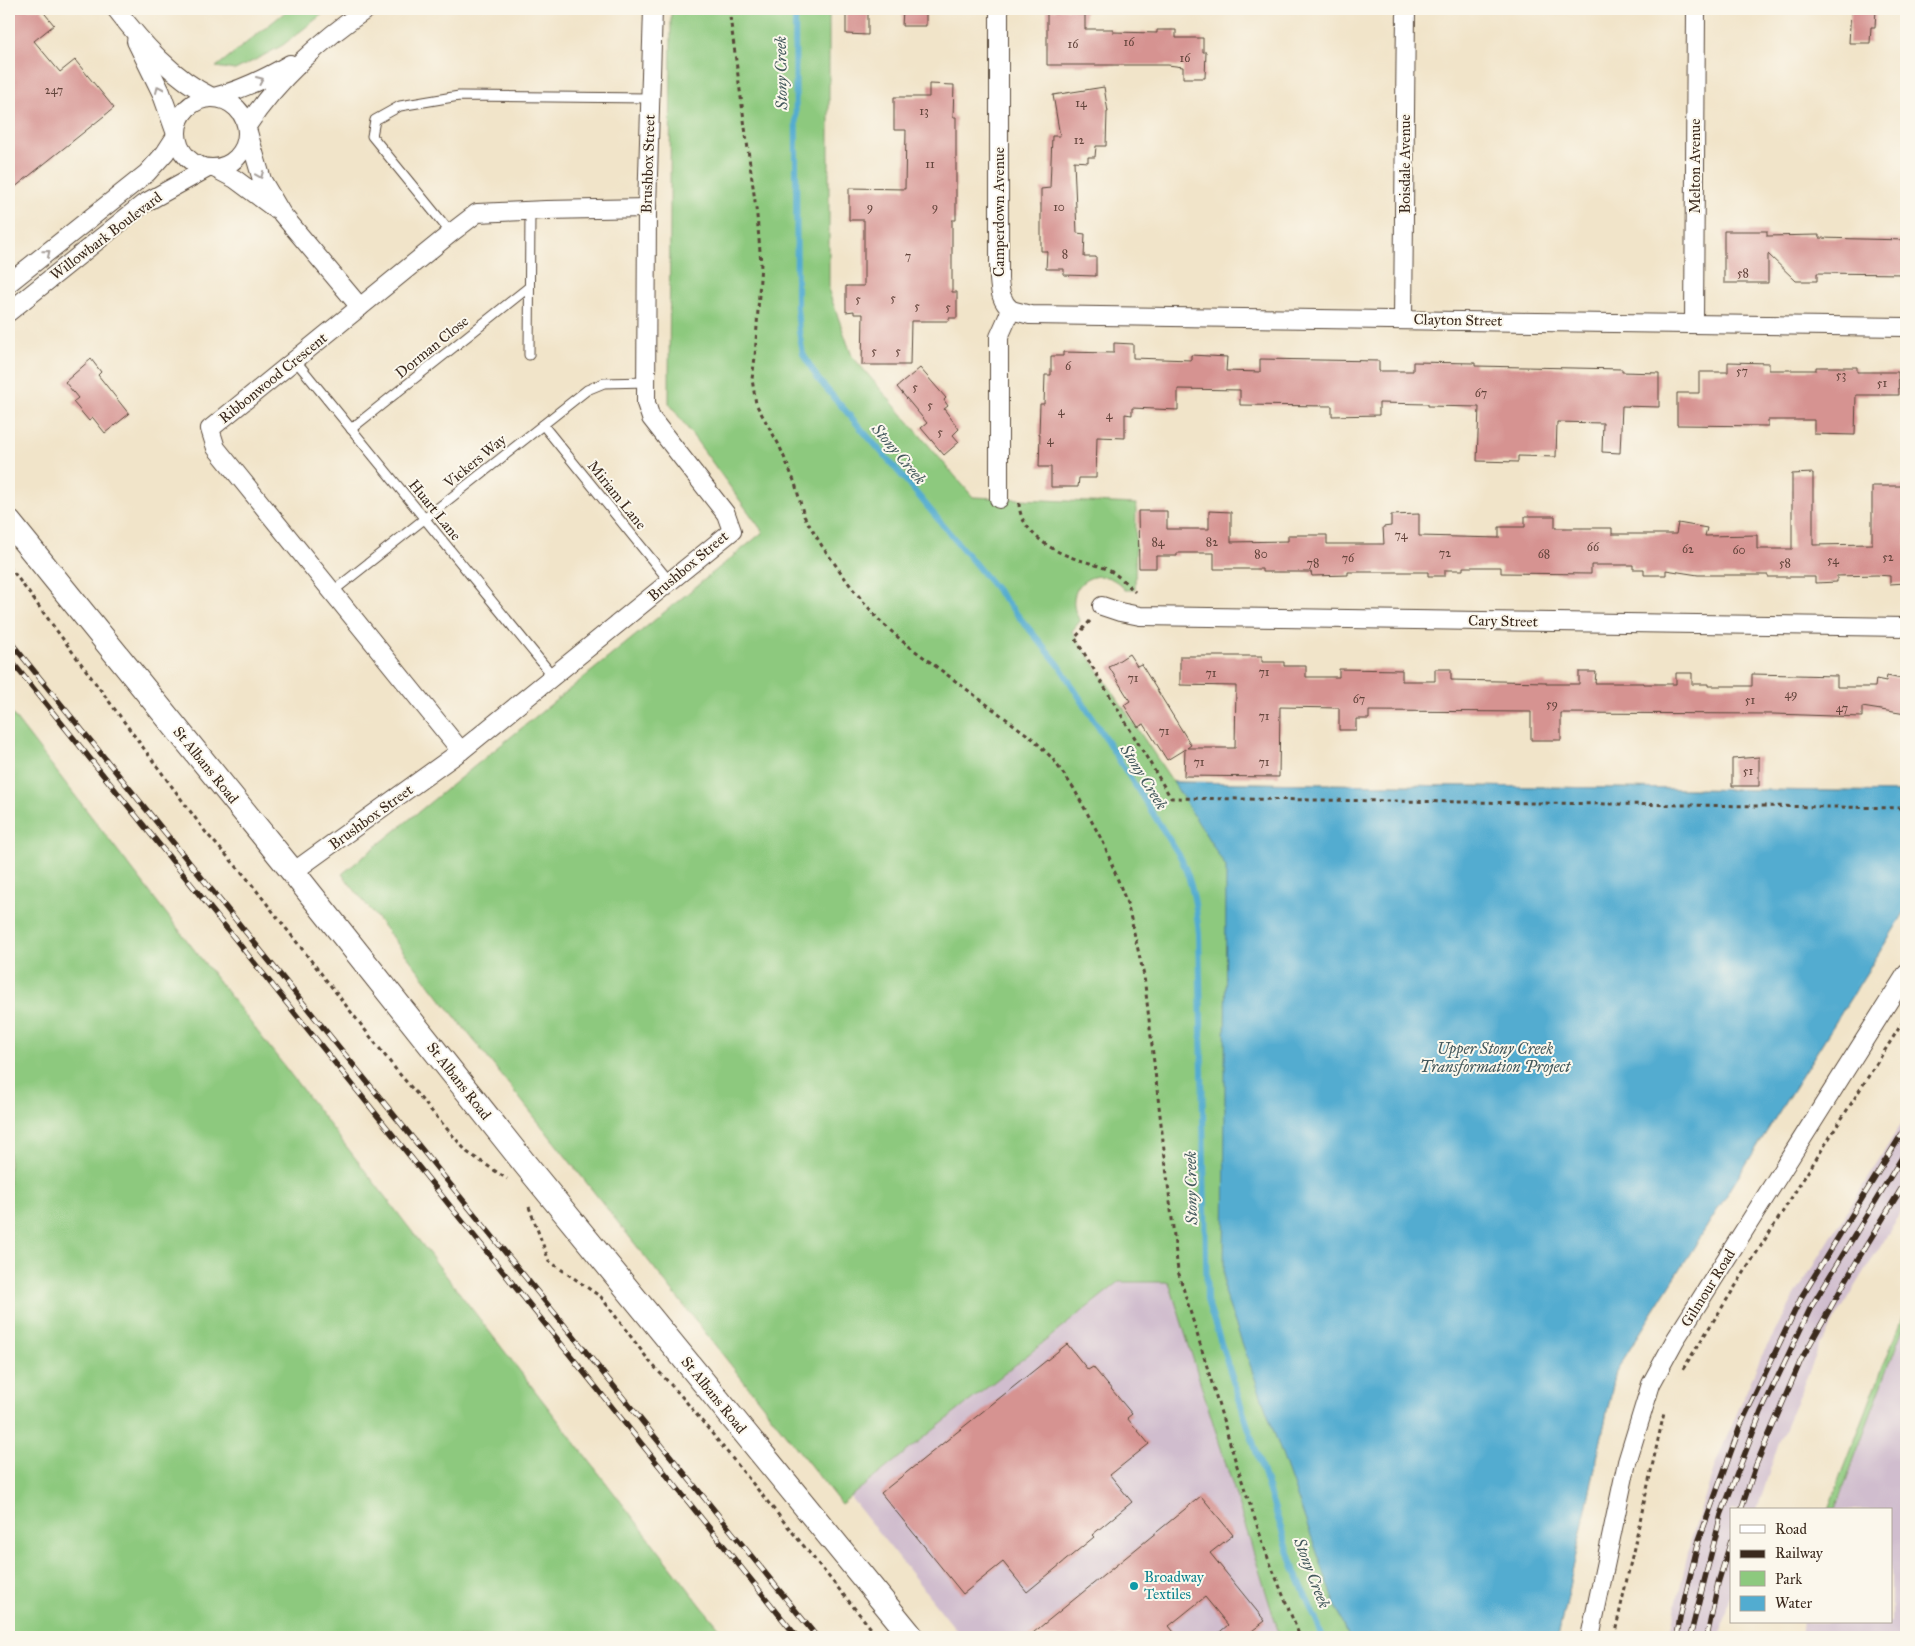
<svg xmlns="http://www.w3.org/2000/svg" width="1915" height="1646" font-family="'IM FELL Great Primer',serif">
	<rect width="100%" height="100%" fill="#fbf7ec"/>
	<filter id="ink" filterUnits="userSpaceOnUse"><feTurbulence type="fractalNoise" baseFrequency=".02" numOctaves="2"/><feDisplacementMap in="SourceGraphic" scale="10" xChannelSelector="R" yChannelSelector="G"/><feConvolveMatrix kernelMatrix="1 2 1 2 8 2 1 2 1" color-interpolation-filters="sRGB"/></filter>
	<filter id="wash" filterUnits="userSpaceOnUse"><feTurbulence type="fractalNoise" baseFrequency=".0096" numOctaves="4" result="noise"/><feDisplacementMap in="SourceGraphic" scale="20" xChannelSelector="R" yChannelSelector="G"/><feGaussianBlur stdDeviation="1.12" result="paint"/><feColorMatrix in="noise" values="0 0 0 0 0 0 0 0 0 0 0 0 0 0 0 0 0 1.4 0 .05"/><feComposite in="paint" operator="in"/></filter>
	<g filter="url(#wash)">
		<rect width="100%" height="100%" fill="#f1e4c9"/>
		<!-- industrial -->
		<g fill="#d0bdce">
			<path d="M 1906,1116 L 1906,1204 L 1821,1343 L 1778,1445 L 1757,1510 L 1731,1510 L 1731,1589 L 1721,1637 L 1669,1637 L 1691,1539 L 1717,1460 L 1761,1357 L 1796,1294 Z"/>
			<path d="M 1119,1282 L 1170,1282 L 1280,1637 L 962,1637 L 850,1497 Z"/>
			<path d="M 1906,1320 L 1906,1637 L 1800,1637 L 1802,1622 L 1891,1622 L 1891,1510 L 1835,1510 Z"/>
		</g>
		<!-- green -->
		<g fill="#8dc97e" stroke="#647a4e">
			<path d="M 289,9 L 329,9 L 283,45 L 259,58 L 235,70 L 216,67 Z"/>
			<path d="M 671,9 L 829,9 L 829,292 L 852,356 L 973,497 L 1136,504 L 1135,590 L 1125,590 C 1100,558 1058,587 1080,621 L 1072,631 L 1173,782 L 1906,792 L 1906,910 L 1616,1371 L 1558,1637 L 1280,1637 L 1169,1282 L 1119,1282 L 841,1504 L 342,874 L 763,532 L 669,403 Z"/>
			<path d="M 9,710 L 703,1608 L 727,1637 L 9,1637 Z"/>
			<path d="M 1906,1307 L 1906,1320 L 1835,1510 L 1828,1510 Z"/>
		</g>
		<!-- water -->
		<path fill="#52acd0" stroke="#466b77" d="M 1173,782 L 1906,792 L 1906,910 L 1616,1371 L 1558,1637 L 1350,1637 L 1345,1631 L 1224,1292 L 1226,867 Z"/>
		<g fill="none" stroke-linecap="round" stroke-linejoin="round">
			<!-- stream -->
			<path stroke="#52acd0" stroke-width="6" d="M 795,9 L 797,307 L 799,331 L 803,354 L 818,379 L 903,477 L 1059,665 L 1181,858 C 1193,885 1196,905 1199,934 L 1207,1300 L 1294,1568 L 1323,1637"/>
		</g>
		<g id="blocks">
			<!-- building -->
			<g fill="#d69391">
				<path d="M 9,9 L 41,9 L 54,25 L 34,41 L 60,72 L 75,60 L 114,108 L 9,192 Z"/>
				<path d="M 846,9 L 868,9 L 868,35 L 846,34 Z"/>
				<path d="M 903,9 L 926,9 L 926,26 L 902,26 Z"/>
				<path d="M 1056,9 L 1085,9 L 1085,29 L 1113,29 L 1113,32 L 1157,33 L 1157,30 L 1176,30 L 1176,38 L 1203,38 L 1203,52 L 1206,52 L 1205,78 L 1183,78 L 1183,67 L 1168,65 L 1047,65 L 1047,10 L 1056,10 Z"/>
				<path d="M 1851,9 L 1876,9 L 1875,27 L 1871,27 L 1870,43 L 1849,43 Z"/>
				<path d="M 929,84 L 954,85 L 953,117 L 956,117 L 956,220 L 952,220 L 952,292 L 957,292 L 957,318 L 949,318 L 949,321 L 911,321 L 910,365 L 862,365 L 863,314 L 854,314 L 854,311 L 846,312 L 846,286 L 864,286 L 864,220 L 849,220 L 849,188 L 905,189 L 906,130 L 894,130 L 894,97 L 929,97 Z"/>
				<path d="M 1104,87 L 1108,112 L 1107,112 L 1106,146 L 1096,146 L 1095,157 L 1088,157 L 1088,162 L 1074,161 L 1077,233 L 1085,234 L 1084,257 L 1096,257 L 1096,276 L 1064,275 L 1064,269 L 1046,269 L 1047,251 L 1041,251 L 1041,189 L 1050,188 L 1052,136 L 1060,136 L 1053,95 Z"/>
				<path d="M 1724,231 L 1767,231 L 1767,236 L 1819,235 L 1819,238 L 1906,240 L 1906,274 L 1817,273 L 1817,281 L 1796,281 L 1768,254 L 1768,283 L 1724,283 Z"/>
				<path d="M 1114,343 L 1133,344 L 1133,358 L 1191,360 L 1191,355 L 1227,357 L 1226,371 L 1260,372 L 1260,359 L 1379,361 L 1379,371 L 1413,371 L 1413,362 L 1475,363 L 1475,366 L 1622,369 L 1622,372 L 1659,373 L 1659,407 L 1622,406 L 1620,453 L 1602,452 L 1603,423 L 1557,422 L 1556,457 L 1518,456 L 1518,462 L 1477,461 L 1479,407 L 1428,406 L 1428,404 L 1379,403 L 1379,415 L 1332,416 L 1332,406 L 1240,405 L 1240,390 L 1178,389 L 1178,410 L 1132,408 L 1132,415 L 1125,414 L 1125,438 L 1097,437 L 1096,478 L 1079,478 L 1078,487 L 1051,487 L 1051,467 L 1039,467 L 1040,434 L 1039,434 L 1040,404 L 1044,404 L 1045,375 L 1051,375 L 1051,356 L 1063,356 L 1063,352 L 1114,353 Z"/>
				<path d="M 91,359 L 101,372 L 98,375 L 129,414 L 105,433 L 93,418 L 89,421 L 73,402 L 78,398 L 65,382 Z"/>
				<path d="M 1728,362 L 1769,363 L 1769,370 L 1816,370 L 1816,367 L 1857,367 L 1857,372 L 1898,372 L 1899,395 L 1856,395 L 1855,435 L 1814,434 L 1814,420 L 1768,420 L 1768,426 L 1677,425 L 1677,393 L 1699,393 L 1699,372 L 1728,372 Z"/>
				<path d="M 920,368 L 946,398 L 944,400 L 948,406 L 944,409 L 959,429 L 953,435 L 959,442 L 944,455 L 921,428 L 927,423 L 897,387 Z"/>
				<path d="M 1813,473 L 1813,545 L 1872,544 L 1872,486 L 1906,486 L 1906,583 L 1890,584 L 1890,576 L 1877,575 L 1837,576 L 1837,582 L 1815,583 L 1815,577 L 1768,577 L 1768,575 L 1698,575 L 1666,570 L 1666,575 L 1644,575 L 1644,569 L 1633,569 L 1633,565 L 1591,565 L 1591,574 L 1501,573 L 1501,567 L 1463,567 L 1463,570 L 1445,570 L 1445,576 L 1428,576 L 1428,572 L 1348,572 L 1348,575 L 1312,576 L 1311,572 L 1262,572 L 1262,569 L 1214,569 L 1214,553 L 1177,553 L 1177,556 L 1156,556 L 1156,568 L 1139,568 L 1138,511 L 1167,511 L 1167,529 L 1209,529 L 1209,511 L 1231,512 L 1231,542 L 1288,541 L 1288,535 L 1327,535 L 1327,544 L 1384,544 L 1383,527 L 1391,526 L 1391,515 L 1419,514 L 1419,536 L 1499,538 L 1499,527 L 1525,527 L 1525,516 L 1555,516 L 1555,528 L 1612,528 L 1612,534 L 1676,534 L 1678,523 L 1707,528 L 1705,536 L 1757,535 L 1757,549 L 1792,549 L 1792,474 Z"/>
				<path d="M 1129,654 L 1137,666 L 1141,664 L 1191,745 L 1187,748 L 1235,748 L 1236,686 L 1180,685 L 1180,656 L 1262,656 L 1262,662 L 1284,662 L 1284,666 L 1306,666 L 1306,677 L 1339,677 L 1339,669 L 1402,670 L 1402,681 L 1435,681 L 1435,669 L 1451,669 L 1451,680 L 1546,682 L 1546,684 L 1579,684 L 1579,672 L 1596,672 L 1595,683 L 1644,683 L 1644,684 L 1676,684 L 1676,673 L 1692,673 L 1692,684 L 1708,684 L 1708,686 L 1752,686 L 1752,674 L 1837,676 L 1837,687 L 1875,687 L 1876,679 L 1886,681 L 1887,676 L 1906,680 L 1906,714 L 1862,707 L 1862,717 L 1774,714 L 1561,713 L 1561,740 L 1531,740 L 1531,712 L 1369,711 L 1369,719 L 1356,719 L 1356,730 L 1339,730 L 1339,708 L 1280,707 L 1279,777 L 1184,776 L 1185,749 L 1167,760 L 1144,724 L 1138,727 L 1124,705 L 1130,701 L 1109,667 Z"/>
				<path d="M 1759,757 L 1759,786 L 1732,786 L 1732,759 Z"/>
				<path d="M 1067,1344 L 1088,1370 L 1093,1367 L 1132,1414 L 1127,1418 L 1149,1444 L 1110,1475 L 1132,1502 L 1092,1535 L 1094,1537 L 1027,1592 L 1003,1562 L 963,1594 L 881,1493 Z"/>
				<path d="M 1201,1496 L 1233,1535 L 1210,1553 L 1265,1621 L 1244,1637 L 1214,1637 L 1228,1625 L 1205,1597 L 1169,1626 L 1178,1637 L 1028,1637 Z"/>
			</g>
		</g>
	</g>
	<g filter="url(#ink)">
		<use href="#blocks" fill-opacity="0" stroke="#564638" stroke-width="1"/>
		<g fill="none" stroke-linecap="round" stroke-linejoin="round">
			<!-- lane casing -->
			<g stroke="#564638" stroke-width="11">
				<g id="lane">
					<path d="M 451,233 L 372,136 L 375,120 L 400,106 L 459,96 L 650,98"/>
					<path d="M 529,355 L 530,211"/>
					<path d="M 295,360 L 553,676"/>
					<path d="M 543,425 L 670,582"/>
					<path d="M 351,429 L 529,287"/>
					<path d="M 332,592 L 587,390 L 604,383 L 647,382"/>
				</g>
			</g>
			<!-- street casing -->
			<g stroke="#564638" stroke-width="20">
				<g id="street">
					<path d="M 116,9 C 142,43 173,78 212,97"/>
					<path d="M 136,41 L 161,92 L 176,134"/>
					<path d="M 214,97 C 242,90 266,78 290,64"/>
					<circle cx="212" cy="133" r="35"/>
					<path d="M 247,126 C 277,80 322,39 367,9"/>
					<path d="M 248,132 L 262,180 L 282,214 L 360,307"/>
					<path d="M 214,168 L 235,179 L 274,208"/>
					<path d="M 9,283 L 147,173 L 165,153 L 176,136"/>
					<path d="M 1011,310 L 1030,315 L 1906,327"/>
					<path d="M 9,312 L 143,204 L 208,168"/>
					<path d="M 1403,319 L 1406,9"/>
					<path d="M 1694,324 L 1696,9"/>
					<path d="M 999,499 L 999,337 L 1011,310 C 1001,301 1000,292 999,279 L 999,9"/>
					<path d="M 1102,606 L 1120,612 L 1140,616 L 1906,627"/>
					<path d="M 461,751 L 216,448 L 210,429 L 451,233 L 477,213 L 546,210 L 647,208"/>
					<path d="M 293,872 L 461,751 L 732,531 L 726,514 L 651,418 L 646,403 L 647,208 L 653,9"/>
					<path d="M 1590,1637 L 1627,1462 L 1651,1384 L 1675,1340 L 1906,974"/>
				</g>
			</g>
			<!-- secondary casing -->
			<g stroke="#564638" stroke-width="26">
				<path id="secondary" d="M 9,522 L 293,872 L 525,1164 L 912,1637"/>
			</g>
			<!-- path -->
			<g stroke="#564638" stroke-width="3" stroke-dasharray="4 4" stroke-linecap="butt">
				<path d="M 729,9 L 757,216 L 761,263 L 755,357 L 752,379 L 756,404 L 779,445 L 795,483 L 804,516 L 822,546 L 852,588 L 878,619 L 902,641 L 1033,739 L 1052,758 L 1073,787 L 1104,844 L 1128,906 L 1144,976 L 1178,1271 L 1237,1466 L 1268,1558 L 1300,1637"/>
				<path d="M 1019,503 C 1019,526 1042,544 1061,553 C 1077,561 1097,563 1112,572 C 1120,577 1128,585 1135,592"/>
				<path d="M 9,566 L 207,834 L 246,877 L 397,1071 L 467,1152 L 507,1179"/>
				<path d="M 1090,621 L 1075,638 L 1171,798 L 1906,808"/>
				<path d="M 529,1207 L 549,1261 L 601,1297 L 650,1362 L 683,1398 L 878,1637"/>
				<path d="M 1683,1369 L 1906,1017"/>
				<path d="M 1614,1637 L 1664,1413"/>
			</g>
			<!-- lane -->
			<use href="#lane" stroke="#fff" stroke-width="9"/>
			<!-- street -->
			<use href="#street" stroke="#fff" stroke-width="18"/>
			<!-- secondary -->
			<use href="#secondary" stroke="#fff" stroke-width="24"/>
			<!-- rail casing -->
			<g stroke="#3b2a1e" stroke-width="5.5">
				<g id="rail">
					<path d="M 9,640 L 817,1637"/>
					<path d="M 9,658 L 797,1637"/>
					<path d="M 1741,1510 L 1756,1465 L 1801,1360 L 1858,1259 L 1906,1181"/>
					<path d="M 1677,1637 L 1680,1617 L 1699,1540 L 1741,1424 L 1802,1296 L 1906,1127"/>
					<path d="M 1690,1637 L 1721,1515 L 1761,1412 L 1811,1307 L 1906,1151"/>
					<path d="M 1707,1637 L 1718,1583 L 1731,1541"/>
				</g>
			</g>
			<!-- rail -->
			<use href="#rail" stroke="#fbf7ec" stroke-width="4" stroke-dasharray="11" stroke-linecap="butt"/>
		</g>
		<!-- one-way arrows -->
		<defs><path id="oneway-chevron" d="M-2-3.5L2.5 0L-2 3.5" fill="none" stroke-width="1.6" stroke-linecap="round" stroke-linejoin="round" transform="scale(1.25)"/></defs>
		<g stroke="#a79f9a">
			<use href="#oneway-chevron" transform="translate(260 80) rotate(-24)"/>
			<use href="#oneway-chevron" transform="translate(159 89) rotate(-114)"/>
			<use href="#oneway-chevron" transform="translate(260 175) rotate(68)"/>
			<use href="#oneway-chevron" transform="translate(47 253) rotate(-39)"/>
		</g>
	</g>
	<!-- markers -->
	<circle fill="#0f9aa8" stroke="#fbf7ec" stroke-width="2" cx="1134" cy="1586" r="5"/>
	<g text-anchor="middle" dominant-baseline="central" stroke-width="4" stroke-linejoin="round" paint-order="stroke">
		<!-- number labels -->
		<g font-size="12" fill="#62443b">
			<text x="1129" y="42">16</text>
			<text x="1073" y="44">16</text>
			<text x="1185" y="58">16</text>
			<text x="54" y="90">247</text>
			<text x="1081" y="103">14</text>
			<text x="924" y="111">13</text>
			<text x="1079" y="140">12</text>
			<text x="930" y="164">11</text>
			<text x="870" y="207">9</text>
			<text x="935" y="207">9</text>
			<text x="1059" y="207">10</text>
			<text x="1065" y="254">8</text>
			<text x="908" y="256">7</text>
			<text x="1743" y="273">58</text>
			<text x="893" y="298">5</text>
			<text x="858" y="299">5</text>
			<text x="917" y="306">5</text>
			<text x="948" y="307">5</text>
			<text x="874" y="351">5</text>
			<text x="898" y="351">5</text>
			<text x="1068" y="366">6</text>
			<text x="1742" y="371">57</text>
			<text x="1841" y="375">53</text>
			<text x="1882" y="383">51</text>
			<text x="915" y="387">5</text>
			<text x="1481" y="393">67</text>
			<text x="930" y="405">5</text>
			<text x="1061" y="411">4</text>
			<text x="1109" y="415">4</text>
			<text x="940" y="432">5</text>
			<text x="1050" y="440">4</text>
			<text x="1401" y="535">74</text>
			<text x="1158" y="542">84</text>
			<text x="1212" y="542">82</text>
			<text x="1593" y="547">66</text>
			<text x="1688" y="549">62</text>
			<text x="1739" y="550">60</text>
			<text x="1445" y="553">72</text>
			<text x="1261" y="554">80</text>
			<text x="1544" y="554">68</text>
			<text x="1888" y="557">52</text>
			<text x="1348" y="558">76</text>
			<text x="1833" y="560">54</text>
			<text x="1313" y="563">78</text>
			<text x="1785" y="563">58</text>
			<text x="1264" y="672">71</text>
			<text x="1211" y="673">71</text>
			<text x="1133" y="678">71</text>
			<text x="1791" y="694">49</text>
			<text x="1359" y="699">67</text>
			<text x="1750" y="700">51</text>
			<text x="1552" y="704">59</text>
			<text x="1842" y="708">47</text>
			<text x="1264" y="716">71</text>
			<text x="1164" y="731">71</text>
			<text x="1199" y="762">71</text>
			<text x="1264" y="762">71</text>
			<text x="1748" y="771">51</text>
		</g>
		<!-- street labels -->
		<g font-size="15" fill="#3b2a1e" stroke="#fbf7ec">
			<text transform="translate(648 164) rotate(-88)">Brushbox Street</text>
			<text transform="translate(1405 164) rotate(-90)">Boisdale Avenue</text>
			<text transform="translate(1695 166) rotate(-90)">Melton Avenue</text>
			<text transform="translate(999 212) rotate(-90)">Camperdown Avenue</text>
			<text transform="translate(106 236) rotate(-37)">Willowbark Boulevard</text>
			<text transform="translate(1458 320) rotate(1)">Clayton Street</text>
			<text transform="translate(432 347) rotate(-39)">Dorman Close</text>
			<text transform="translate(273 378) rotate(-39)">Ribbonwood Crescent</text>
			<text transform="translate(475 461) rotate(-39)">Vickers Way</text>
			<text transform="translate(617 495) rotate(51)">Miriam Lane</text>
			<text transform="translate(435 510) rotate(51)">Huart Lane</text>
			<text transform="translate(688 566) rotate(-40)">Brushbox Street</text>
			<text transform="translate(1503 621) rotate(1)">Cary Street</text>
			<text transform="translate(206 765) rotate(51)">St Albans Road</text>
			<text transform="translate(371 817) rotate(-36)">Brushbox Street</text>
			<text transform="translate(459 1081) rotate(52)">St Albans Road</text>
			<text transform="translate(1708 1288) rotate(-58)">Gilmour Road</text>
			<text transform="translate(714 1395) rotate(51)">St Albans Road</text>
		</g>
		<!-- culture labels -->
		<g font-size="15" fill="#0d838f" stroke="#fbf7ec" text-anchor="start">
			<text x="1144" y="1577">Broadway<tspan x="1144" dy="17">Textiles</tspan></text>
		</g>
		<!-- water labels -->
		<g font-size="16" font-style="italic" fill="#43585c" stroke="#fbf7ec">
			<text transform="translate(781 73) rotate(-91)">Stony Creek</text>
			<text transform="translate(899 454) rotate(50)">Stony Creek</text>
			<text transform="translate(1144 777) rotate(58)">Stony Creek</text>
			<text x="1495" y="1048">Upper Stony Creek<tspan x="1495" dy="18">Transformation Project</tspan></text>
			<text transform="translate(1191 1188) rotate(-91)">Stony Creek</text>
			<text transform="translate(1312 1573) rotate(69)">Stony Creek</text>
		</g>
	</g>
	<!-- margin -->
	<rect width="1915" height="1646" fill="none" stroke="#fbf7ec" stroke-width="30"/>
	<!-- legend -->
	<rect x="1730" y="1508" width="162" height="115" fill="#fbf7ec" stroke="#aea59a"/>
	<rect x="1740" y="1525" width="25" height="8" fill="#ffffff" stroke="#aea59a"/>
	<text x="1775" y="1534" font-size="15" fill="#3b2a1e">Road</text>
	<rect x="1740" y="1550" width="25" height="8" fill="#3b2a1e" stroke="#aea59a"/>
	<text x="1775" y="1558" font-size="15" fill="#3b2a1e">Railway</text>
	<rect x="1740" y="1571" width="25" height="15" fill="#8dc97e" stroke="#aea59a"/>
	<text x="1775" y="1584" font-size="15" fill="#3b2a1e">Park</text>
	<rect x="1740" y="1596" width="25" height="15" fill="#52acd0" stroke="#aea59a"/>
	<text x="1775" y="1608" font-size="15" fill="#3b2a1e">Water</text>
</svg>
